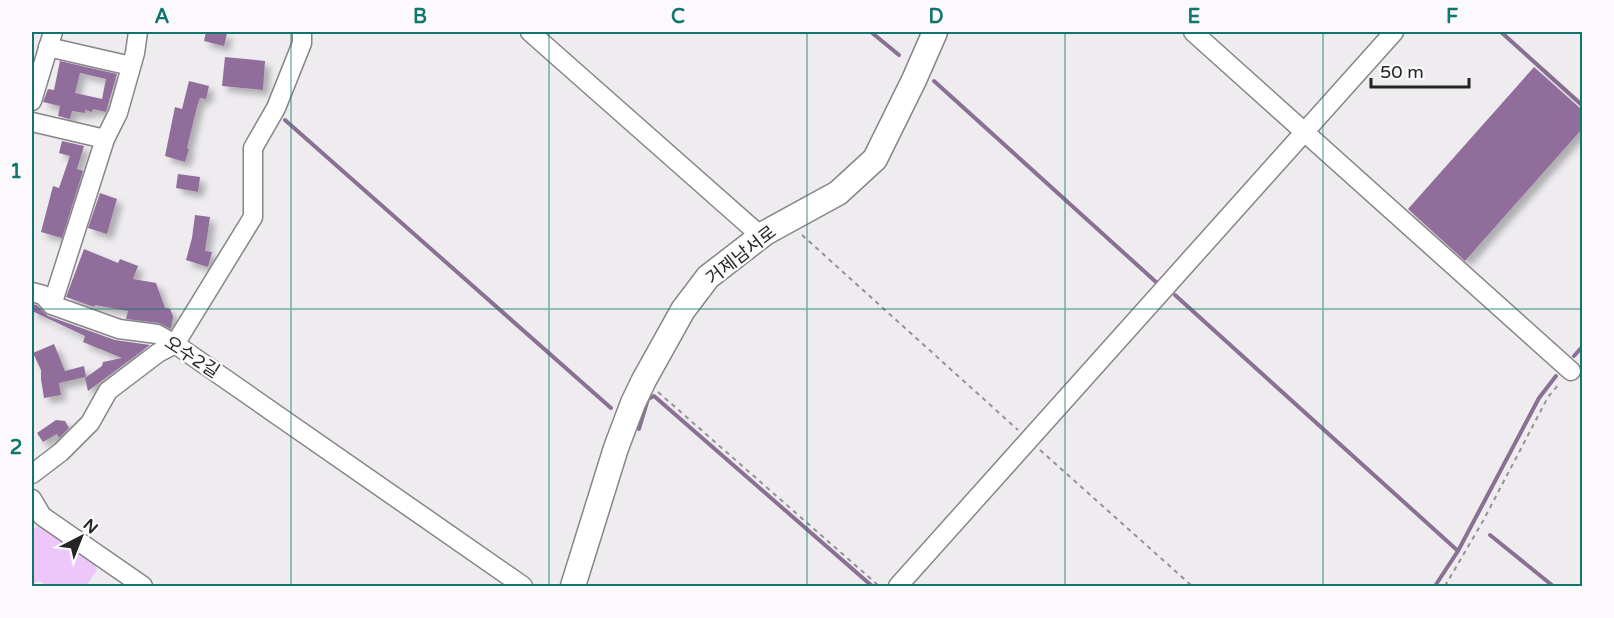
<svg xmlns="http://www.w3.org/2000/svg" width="1614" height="618" font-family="'Varela Round','Noto Sans KR',sans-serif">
	<defs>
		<filter id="shadow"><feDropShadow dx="5.5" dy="5.5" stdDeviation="3" flood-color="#0004"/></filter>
	</defs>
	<rect width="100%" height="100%" fill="#eeecef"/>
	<!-- green -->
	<path fill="#edc7fa" d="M 36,527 L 42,527 L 95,563 L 97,570 L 86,586 L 48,586 L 39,581 L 32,584 L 32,531 Z"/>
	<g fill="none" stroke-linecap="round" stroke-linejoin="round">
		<!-- stream -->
		<g stroke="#8a7092" stroke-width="4">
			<path d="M 871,32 L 899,55"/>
			<path d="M 1501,32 L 1582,105"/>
			<path d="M 934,81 L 1156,282"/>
			<path d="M 285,120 L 611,408"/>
			<path d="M 1175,295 L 1458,551"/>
			<path d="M 1574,356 L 1582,347"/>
			<path d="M 639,429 L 648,399 L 654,396 L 872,586"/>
			<path d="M 1490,535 L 1553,586"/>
			<path d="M 1435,586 L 1458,551 L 1539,398 L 1556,376"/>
		</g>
	</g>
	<!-- building -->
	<g fill="#906d9b" fill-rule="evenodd" filter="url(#shadow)">
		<path d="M 206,32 L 227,33 L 224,46 L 204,41 Z"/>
		<path d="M 225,57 L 265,61 L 263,90 L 222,86 Z"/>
		<path d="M 60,61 L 117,74 L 106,112 L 93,109 L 92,112 L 85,110 L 85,113 L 72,111 L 70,119 L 58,116 L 60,106 L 43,102 L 48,89 L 54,90 ZM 80,73 L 106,79 L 102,99 L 75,93 Z"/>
		<path d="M 1534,67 L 1582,110 L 1582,129 L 1465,261 L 1408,209 Z"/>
		<path d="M 189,81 L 209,86 L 206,99 L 200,98 L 197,107 L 187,148 L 189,149 L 185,162 L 165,156 L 175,107 L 182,109 Z"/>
		<path d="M 62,141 L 84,146 L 77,169 L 83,171 L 62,238 L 41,232 L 53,186 L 59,188 L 70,156 L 59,153 Z"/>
		<path d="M 178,174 L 200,177 L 198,192 L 176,188 Z"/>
		<path d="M 100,193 L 117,199 L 107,234 L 88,228 Z"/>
		<path d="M 195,215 L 210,217 L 205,251 L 212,252 L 208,267 L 186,260 L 192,238 Z"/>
		<path d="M 84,249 L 118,263 L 120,259 L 138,266 L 133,279 L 156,283 L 165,308 L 170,309 L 173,316 L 171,329 L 159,323 L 126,319 L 128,311 L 95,305 L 94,307 L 66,297 Z"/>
		<path d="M 32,304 L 37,305 L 48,316 L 115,340 L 150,345 L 88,391 L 85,378 L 102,366 L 103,362 L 122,358 L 83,342 L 85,336 L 32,311 Z"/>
		<path d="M 54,344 L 65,371 L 84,366 L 86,377 L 59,383 L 61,395 L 44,398 L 41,379 L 41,370 L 33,353 Z"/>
		<path d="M 56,420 L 65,421 L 69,428 L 59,438 L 57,434 L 43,442 L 37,433 Z"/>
	</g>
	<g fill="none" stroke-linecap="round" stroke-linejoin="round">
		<!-- minor casing -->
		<g stroke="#878587" stroke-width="21">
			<g id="minor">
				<path d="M 138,32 L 135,53 L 118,113 L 105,139 L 52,305 L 119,329 L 157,334 L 175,344 L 523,586"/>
				<path d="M 530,32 L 761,236"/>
				<path d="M 1193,32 L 1571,371"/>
				<path d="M 48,47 L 131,66"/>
				<path d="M 32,101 L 53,32"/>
				<path d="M 32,122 L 105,139"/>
				<path d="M 32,292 L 43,295 L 52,305"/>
				<path d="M 32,474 L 61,452 L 90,423 L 108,391 L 158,353 L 175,344 L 253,217 L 253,148 L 276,108 L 302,43 L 302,32"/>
				<path d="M 32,499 L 42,516 L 143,586"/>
				<path d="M 898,586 L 1394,32"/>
			</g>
		</g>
		<!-- major casing -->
		<g stroke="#878587" stroke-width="27">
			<path id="major" d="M 573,586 L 616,448 L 633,403 L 644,380 L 683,310 L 708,277 L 765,233 L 838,193 L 875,159 L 914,80 L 935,32"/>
		</g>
		<!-- path -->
		<g stroke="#949294" stroke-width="2" stroke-dasharray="4.5 4.5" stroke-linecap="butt">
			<path d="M 802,235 L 1018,430"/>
			<path d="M 658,392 L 879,586"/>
			<path d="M 1040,450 L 1192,586"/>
			<path d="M 1445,586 L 1483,521 L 1548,397 L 1560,383"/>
		</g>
		<!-- minor -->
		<use href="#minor" stroke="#fff" stroke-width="18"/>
		<!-- major -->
		<use href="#major" stroke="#fff" stroke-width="24"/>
	</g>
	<!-- grid -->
	<path fill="none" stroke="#0f766e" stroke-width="1.5" stroke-opacity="0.55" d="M 291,32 L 291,586M 549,32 L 549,586M 807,32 L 807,586M 1065,32 L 1065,586M 1323,32 L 1323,586M 32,309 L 1582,309"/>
	<g text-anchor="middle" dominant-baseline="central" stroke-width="4.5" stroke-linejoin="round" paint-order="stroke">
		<!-- street labels -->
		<g font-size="18" fill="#252425" stroke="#fbf9fc">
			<text transform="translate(741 255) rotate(-38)">거제남서로</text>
			<text transform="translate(192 357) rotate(33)">오수2길</text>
		</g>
	</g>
	<!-- border -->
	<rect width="1614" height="618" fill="none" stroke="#fbf9fc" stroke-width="66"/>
	<!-- north arrow -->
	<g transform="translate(81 537) rotate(42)" stroke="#fbf9fc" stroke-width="4.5" paint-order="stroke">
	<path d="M0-4.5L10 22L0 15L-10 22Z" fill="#252425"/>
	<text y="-9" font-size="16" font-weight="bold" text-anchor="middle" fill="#252425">N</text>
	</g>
	<!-- scale -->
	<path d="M1371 78v9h98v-9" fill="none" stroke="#252425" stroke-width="3"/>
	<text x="1380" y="78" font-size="18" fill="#252425" stroke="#fbf9fc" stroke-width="4.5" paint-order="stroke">50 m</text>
	<rect x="33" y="33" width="1548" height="552" fill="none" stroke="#0f766e" stroke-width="2"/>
	<g font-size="20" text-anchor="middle" font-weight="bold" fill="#0f766e">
		<text x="162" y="23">A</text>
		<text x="420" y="23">B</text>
		<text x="678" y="23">C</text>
		<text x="936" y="23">D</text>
		<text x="1194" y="23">E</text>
		<text x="1452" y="23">F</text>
		<text x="16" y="178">1</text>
		<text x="16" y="454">2</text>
	</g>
</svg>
